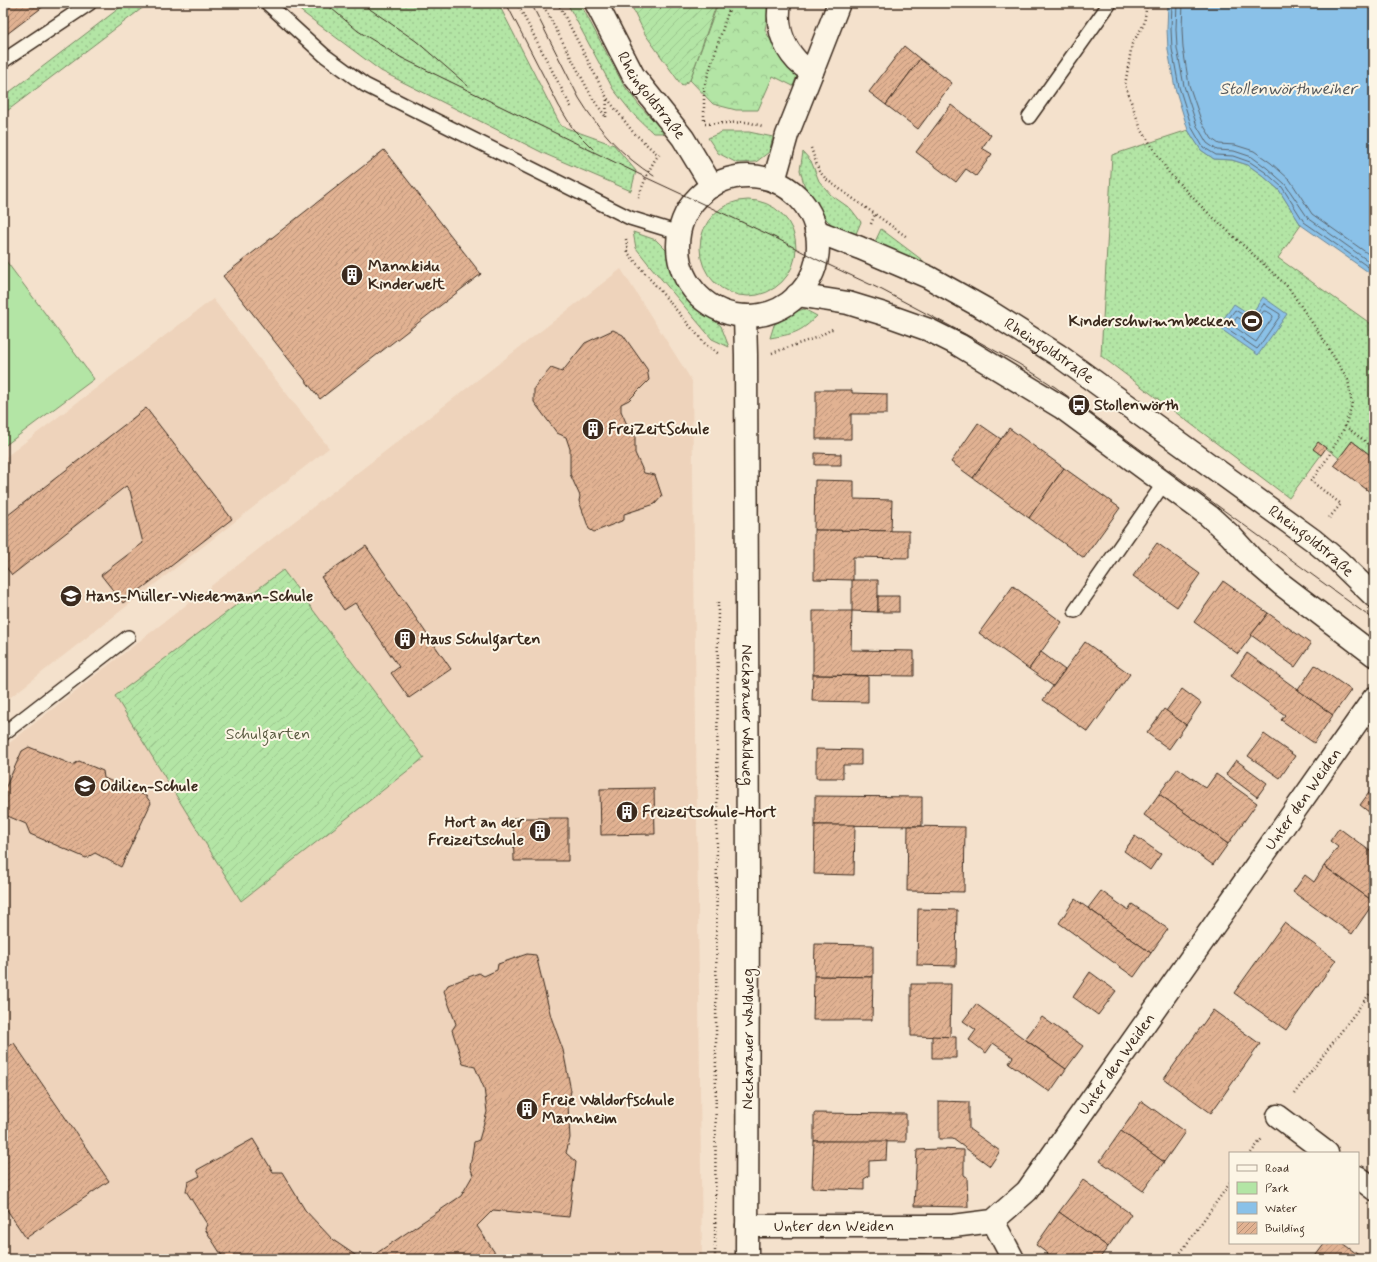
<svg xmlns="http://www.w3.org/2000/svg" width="1377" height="1262" font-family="Mynerve,sans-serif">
	<defs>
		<pattern id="grass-dots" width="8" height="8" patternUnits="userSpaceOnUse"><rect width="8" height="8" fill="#b3e5a5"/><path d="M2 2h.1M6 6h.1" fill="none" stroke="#9bc58e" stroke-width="1.8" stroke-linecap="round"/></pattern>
		<pattern id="forest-crowns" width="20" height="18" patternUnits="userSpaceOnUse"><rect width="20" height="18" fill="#b3e5a5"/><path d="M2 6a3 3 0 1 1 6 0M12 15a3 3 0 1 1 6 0" fill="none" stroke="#9bc58e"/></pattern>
		<pattern id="garden-furrows" width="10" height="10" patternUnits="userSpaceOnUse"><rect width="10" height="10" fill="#b3e5a5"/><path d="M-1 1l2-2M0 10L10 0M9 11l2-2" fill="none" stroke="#9bc58e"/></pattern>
		<pattern id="building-hatch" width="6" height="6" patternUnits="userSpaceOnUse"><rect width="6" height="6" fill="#e1b292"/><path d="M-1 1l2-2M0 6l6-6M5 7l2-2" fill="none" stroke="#b89177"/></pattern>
	</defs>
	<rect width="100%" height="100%" fill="#f4e1cc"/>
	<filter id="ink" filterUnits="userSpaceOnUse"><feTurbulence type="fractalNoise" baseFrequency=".025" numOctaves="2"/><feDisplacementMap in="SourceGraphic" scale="8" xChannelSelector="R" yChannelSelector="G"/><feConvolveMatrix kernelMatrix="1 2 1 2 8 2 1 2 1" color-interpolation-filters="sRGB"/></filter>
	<g filter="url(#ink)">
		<!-- built -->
		<g fill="#eed3bb">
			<path d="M 621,269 L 692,381 L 702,1259 L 3,1259 L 3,748 L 93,677 Z"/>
			<path d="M 213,299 L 329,448 L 3,703 L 3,459 Z"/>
		</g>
		<!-- grass -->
		<g fill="url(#grass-dots)" stroke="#778862">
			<path d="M 126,3 L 149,3 L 7,111 L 3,106 L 3,97 Z"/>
			<path d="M 292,3 L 498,3 L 561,126 L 614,145 L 636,171 L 631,191 L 545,154 L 381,71 L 302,12 Z"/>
			<path d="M 567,3 L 580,3 L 623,84 L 639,105 L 665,133 L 653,133 L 633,114 L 613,89 Z"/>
			<path d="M 1188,130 L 1201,150 L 1214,159 L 1232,160 L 1248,165 L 1262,175 L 1279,190 L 1301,225 L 1278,258 L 1374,326 L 1374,458 L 1352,441 L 1339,458 L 1318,442 L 1321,455 L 1289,498 L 1101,356 L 1112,155 Z"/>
			<path d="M 722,132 L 749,132 L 773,137 L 769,152 L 756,162 L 737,163 L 718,153 L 708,138 Z"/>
			<path d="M 803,152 L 811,161 L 819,181 L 831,195 L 851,209 L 861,222 L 855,236 L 835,228 L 822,215 L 806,191 L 800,170 Z"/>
			<circle cx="748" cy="248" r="48"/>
			<path d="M 881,229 L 934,269 L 874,244 Z"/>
			<path d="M 633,232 L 656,240 L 668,252 L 671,275 L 682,292 L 701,310 L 721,326 L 729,347 L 712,339 L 651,267 L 636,248 Z"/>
			<path d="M 804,309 L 817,316 C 800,333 793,334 770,338 L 774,325 L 787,314 Z"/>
		</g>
		<!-- forest -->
		<path fill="url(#forest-crowns)" stroke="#778862" d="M 718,3 L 770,3 L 765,30 L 777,52 L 798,73 L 793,86 L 773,76 L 758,110 L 736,110 L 713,104 L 690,80 Z"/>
		<!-- park -->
		<path fill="#b3e5a5" stroke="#778862" d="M 3,257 L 94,379 L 3,447 Z"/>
		<!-- garden -->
		<g fill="url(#garden-furrows)" stroke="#778862">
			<path d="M 630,3 L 717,3 L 690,80 L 682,86 L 645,34 Z"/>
			<path d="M 283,570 L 424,758 L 241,901 L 115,696 Z"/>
		</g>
		<!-- water -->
		<g fill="#8ac1e8" stroke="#6a8597">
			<path d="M 1168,3 L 1374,3 L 1374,276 L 1301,225 L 1279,190 L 1262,175 L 1248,165 L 1232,160 L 1214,159 L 1201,150 L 1188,130 L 1175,88 L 1168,50 L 1167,29 Z"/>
			<path d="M 1263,297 L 1287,314 L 1258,355 L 1218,327 L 1234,304 L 1251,315 Z"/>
		</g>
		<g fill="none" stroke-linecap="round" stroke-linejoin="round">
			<!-- shore -->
			<g stroke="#5b666f" stroke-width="1">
				<path d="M 1172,3 L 1171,29 L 1172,49 L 1179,87 L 1192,128 L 1203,147 L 1216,155 L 1233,156 L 1250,162 L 1265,172 L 1282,187 L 1304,222 L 1374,271"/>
				<path d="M 1177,3 L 1176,29 L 1177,48 L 1184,86 L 1197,126 L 1207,143 L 1217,150 L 1234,151 L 1252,157 L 1267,168 L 1285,184 L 1308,218 L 1374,265"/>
				<path d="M 1183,3 L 1182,29 L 1183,48 L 1189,85 L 1202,123 L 1212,139 L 1219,144 L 1235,145 L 1254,151 L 1271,163 L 1290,180 L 1312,214 L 1374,258"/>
				<path d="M 1264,304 L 1280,314 L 1280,316 L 1258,348 L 1257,349 L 1225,327 L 1224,325 L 1235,310 C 1239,312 1243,315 1247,317 C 1255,322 1259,309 1264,304 Z"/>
				<path d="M 1264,311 C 1267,311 1273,314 1273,317 L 1256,342 L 1232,325 L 1237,317 L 1247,323 L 1254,323 Z"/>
			</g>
		</g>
		<!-- building -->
		<g fill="url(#building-hatch)" stroke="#3b2a1e">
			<path d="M 3,3 L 48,3 L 3,37 Z"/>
			<path d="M 904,46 L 920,59 L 886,105 L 869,92 Z"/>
			<path d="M 920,59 L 952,83 L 918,129 L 886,105 Z"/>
			<path d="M 951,105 L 991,135 L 982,148 L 992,154 L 976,176 L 966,169 L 956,182 L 916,152 Z"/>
			<path d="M 384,150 L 481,274 L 320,399 L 223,276 Z"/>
			<path d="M 613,330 L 623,335 L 647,369 L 649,380 L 629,400 L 621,404 L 621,411 L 628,427 L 635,432 L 635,453 L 644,473 L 655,475 L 662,496 L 655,504 L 624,514 L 624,520 L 594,532 L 589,529 L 579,501 L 580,496 L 570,474 L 570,449 L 566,437 L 557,433 L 534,402 L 534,388 L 551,368 L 562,372 L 585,343 Z"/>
			<path d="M 816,390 L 852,390 L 852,393 L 887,394 L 887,414 L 851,414 L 851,439 L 816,439 Z"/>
			<path d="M 146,408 L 232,519 L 123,603 L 101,575 L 143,543 L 130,491 L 126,486 L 12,575 L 5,566 L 3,567 L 3,519 Z"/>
			<path d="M 978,423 L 1001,439 L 973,478 L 951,462 Z"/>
			<path d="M 1009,428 L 1064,468 L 1029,518 L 973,478 Z"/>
			<path d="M 1352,441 L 1374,458 L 1374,495 L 1334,465 Z"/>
			<path d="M 1318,442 L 1326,448 L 1321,455 L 1313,449 Z"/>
			<path d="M 815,453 L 841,454 L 841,465 L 815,465 Z"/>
			<path d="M 1064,468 L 1120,508 L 1084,558 L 1029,518 Z"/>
			<path d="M 815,480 L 854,481 L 854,499 L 892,500 L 891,531 L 814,530 Z"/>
			<path d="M 814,530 L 909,531 L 909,558 L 853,557 L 853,580 L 814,579 Z"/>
			<path d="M 1157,543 L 1200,574 L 1177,607 L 1133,576 Z"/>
			<path d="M 366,546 L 451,669 L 409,698 L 391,673 L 399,667 L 355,603 L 344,610 L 321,577 Z"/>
			<path d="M 852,580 L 878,580 L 878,612 L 852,611 Z"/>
			<path d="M 1223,581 L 1268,613 L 1238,654 L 1194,622 Z"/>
			<path d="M 1013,586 L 1062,622 L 1029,669 L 979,633 Z"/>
			<rect x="878" y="596" width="21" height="16"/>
			<path d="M 813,611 L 852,611 L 851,650 L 914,651 L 914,676 L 813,675 Z"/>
			<path d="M 1268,613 L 1311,644 L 1295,667 L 1251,635 Z"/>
			<path d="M 1085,642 L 1130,674 L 1088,732 L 1043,700 Z"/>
			<path d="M 1041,652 L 1065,670 L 1053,686 L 1029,669 Z"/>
			<path d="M 1247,653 L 1333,715 L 1314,743 L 1281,720 L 1285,715 L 1231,676 Z"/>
			<path d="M 1315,665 L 1351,690 L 1333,715 L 1298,690 Z"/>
			<path d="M 813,675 L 868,676 L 868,702 L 812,701 Z"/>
			<path d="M 1182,689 L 1201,703 L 1186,725 L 1166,711 Z"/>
			<path d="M 1164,709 L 1186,725 L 1169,749 L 1147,733 Z"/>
			<path d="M 1264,734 L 1295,756 L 1280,778 L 1248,756 Z"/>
			<path d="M 29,747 L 73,765 L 79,761 L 103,771 L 104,778 L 146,796 L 151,803 L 121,867 L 95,853 L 86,858 L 30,834 L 26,824 L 3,814 L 3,793 L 22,751 Z"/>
			<path d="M 816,749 L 861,750 L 861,765 L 843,765 L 843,778 L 816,778 Z"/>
			<path d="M 1236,760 L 1267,783 L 1257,797 L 1226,774 Z"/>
			<path d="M 1178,768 L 1206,788 L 1216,774 L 1257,803 L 1228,844 L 1159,794 Z"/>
			<path d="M 1374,786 L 1374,816 L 1360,805 Z"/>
			<path d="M 654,788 L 655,834 L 601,835 L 600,789 Z"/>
			<path d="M 1159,794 L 1228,844 L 1213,865 L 1144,815 Z"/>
			<path d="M 815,796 L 922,797 L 922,826 L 815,825 Z"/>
			<path d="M 513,818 L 568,818 L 568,861 L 514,861 Z"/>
			<path d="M 815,825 L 855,825 L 854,875 L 814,874 Z"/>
			<path d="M 908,826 L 965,827 L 964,892 L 907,891 Z"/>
			<path d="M 1339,828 L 1374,854 L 1374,902 L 1324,866 L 1338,847 L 1330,841 Z"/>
			<path d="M 1135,836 L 1161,854 L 1150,870 L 1124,851 Z"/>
			<path d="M 1324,866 L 1374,902 L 1352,934 L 1293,892 L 1305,875 L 1314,882 Z"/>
			<path d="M 1101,891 L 1128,910 L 1132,904 L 1168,929 L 1151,953 L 1088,908 Z"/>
			<path d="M 1075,899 L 1151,953 L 1134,977 L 1059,923 Z"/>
			<path d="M 918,909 L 957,910 L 956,966 L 917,965 Z"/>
			<path d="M 1284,923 L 1336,960 L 1286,1030 L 1234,993 Z"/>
			<path d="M 815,944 L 873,945 L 873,977 L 814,976 Z"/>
			<path d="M 527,954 L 536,955 L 551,1017 L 563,1050 L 571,1091 L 568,1105 L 570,1138 L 566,1153 L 576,1162 L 569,1217 L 493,1210 L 477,1226 L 499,1259 L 368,1259 L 461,1196 L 473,1175 L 470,1167 L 474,1142 L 479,1140 L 487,1112 L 484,1088 L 475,1067 L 463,1064 L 452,1030 L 456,1024 L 444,991 L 448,985 L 479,973 L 484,976 L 497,970 L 498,964 Z"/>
			<path d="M 1090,972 L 1116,991 L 1098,1015 L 1073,997 Z"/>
			<path d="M 814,976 L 873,977 L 872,1020 L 813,1020 Z"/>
			<path d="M 911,984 L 951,984 L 950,1037 L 911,1036 Z"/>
			<path d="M 976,1004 L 1066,1069 L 1050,1092 L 1009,1063 L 1013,1057 L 993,1043 L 986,1053 L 969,1040 L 976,1030 L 963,1021 Z"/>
			<path d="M 1213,1010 L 1260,1044 L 1211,1113 L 1164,1079 Z"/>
			<path d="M 1042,1017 L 1083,1046 L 1066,1069 L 1025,1039 Z"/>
			<path d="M 932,1036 L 956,1037 L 956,1058 L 932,1058 Z"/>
			<path d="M 14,1043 L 109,1181 L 26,1238 L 3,1204 L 3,1050 Z"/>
			<path d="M 939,1101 L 969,1102 L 969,1129 L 1000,1151 L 990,1166 L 953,1139 L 939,1139 Z"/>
			<path d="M 1142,1101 L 1185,1132 L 1164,1162 L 1121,1131 Z"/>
			<path d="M 814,1113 L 906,1114 L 906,1142 L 814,1141 Z"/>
			<path d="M 1121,1131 L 1164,1162 L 1143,1191 L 1100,1161 Z"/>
			<path d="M 253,1139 L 273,1172 L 282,1172 L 305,1210 L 333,1240 L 361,1259 L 224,1259 L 205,1229 L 207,1224 L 186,1191 L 188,1182 L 200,1176 L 197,1170 Z"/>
			<path d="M 814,1141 L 887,1141 L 886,1160 L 869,1161 L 869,1176 L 864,1179 L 864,1190 L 812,1188 Z"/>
			<path d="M 939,1149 L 964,1150 L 964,1175 L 967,1177 L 968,1207 L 914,1206 L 917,1150 Z"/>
			<path d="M 1083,1180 L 1131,1214 L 1108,1247 L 1059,1212 Z"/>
			<path d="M 1059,1212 L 1108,1247 L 1099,1259 L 1055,1259 L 1036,1245 Z"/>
			<path d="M 1325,1243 L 1342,1243 L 1364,1259 L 1313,1259 Z"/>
			<path d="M 915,1254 L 968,1255 L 968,1259 L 915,1259 Z"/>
		</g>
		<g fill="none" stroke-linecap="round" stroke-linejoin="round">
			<!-- lane casing -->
			<g stroke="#3b2a1e" stroke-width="16">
				<g id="lane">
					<path d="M 267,3 L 324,55 L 365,85 L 630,218 L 679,233"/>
					<path d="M 3,61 L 90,3"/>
					<path d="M 1029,117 L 1110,3"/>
					<path d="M 1075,611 L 1164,483"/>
					<path d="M 3,734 L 128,637"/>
				</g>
			</g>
			<!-- street casing -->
			<g stroke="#3b2a1e" stroke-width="25">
				<g id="street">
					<path id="s1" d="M 596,3 L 633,75 L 683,138 L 712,186"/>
					<path d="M 812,72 L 839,3"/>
					<circle cx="748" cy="246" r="70"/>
					<path d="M 774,181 L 787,135 L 812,72 C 807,69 801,65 797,61 C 782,45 776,24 780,3"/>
					<path id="s2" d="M 816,231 L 860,248 L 928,277 L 987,310 L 1058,355 L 1313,540 L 1337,560 L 1374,596"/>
					<path d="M 797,295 L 848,303 L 884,314 L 929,330 L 959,345 L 1061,407 L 1209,516 L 1230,535 L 1252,559 L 1281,584 L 1374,655"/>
					<path id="s3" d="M 745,316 L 746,355 L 748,877 L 747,1259"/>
					<path d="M 1278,1116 L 1327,1153"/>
					<path d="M 1358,1177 L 1374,1189"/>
					<path d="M 993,1221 L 1013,1259"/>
					<path id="s4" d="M 747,1226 L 953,1226 L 993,1221 L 1027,1191 L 1374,698"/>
				</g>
			</g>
			<!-- path -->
			<g stroke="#3b2a1e" stroke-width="2.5" stroke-dasharray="1 3" stroke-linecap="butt">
				<path d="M 517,3 L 571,107"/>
				<path d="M 542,3 L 593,99 L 606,117"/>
				<path d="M 558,3 L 607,98 L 633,132 L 658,155"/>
				<path d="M 1147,3 L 1144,24 L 1132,44 L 1125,85 L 1141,129 L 1169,173 L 1202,207 L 1288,287 L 1323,339 L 1348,380 L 1352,405 L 1344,429 L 1327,459 L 1311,481 L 1341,504 L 1329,518"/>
				<path d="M 606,117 L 607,98"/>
				<path d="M 704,120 L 704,87 L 731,3"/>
				<path d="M 705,124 L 747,122 L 762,126"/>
				<path d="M 811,148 L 819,171 L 827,180 L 907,237"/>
				<path d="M 638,198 C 642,188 652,159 661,153"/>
				<path d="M 871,224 L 875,214"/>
				<path d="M 626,239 L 628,253 L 706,345 L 719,354"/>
				<path d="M 772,353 L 818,337 L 834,328"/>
				<path d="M 1345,426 L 1374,448"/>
				<path d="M 1294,1094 L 1374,988"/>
				<path d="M 1251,1153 L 1263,1137"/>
				<path d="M 715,1259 L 718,601"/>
				<path d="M 1176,1259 L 1230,1183"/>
			</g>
			<!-- lane -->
			<use href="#lane" stroke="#fcf5e5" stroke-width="13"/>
			<!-- street -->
			<use href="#street" stroke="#fcf5e5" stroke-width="22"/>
			<!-- tram -->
			<g stroke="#3b2a1e" stroke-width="1">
				<path d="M 325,3 L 358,31 L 402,58 L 647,178 L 774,237 L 816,259 L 882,290 L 965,334 L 1019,364 L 1055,387 L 1374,620"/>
				<path d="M 361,3 L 416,41 L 468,86"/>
				<path d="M 506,3 L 559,106 L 573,129 L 593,149"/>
				<path d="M 531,3 L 579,98 C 598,129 623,157 654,176"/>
			</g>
		</g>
	</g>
	<!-- icons -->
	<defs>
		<g id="building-disc" transform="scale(1.15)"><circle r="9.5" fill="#3b2a1e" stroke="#fcf5e5"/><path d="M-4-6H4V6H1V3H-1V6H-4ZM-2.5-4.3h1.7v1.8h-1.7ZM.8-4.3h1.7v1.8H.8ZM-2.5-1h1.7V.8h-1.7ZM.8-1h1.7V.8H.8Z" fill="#fff"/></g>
		<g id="stadium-disc" transform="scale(1.15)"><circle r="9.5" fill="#3b2a1e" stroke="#fcf5e5"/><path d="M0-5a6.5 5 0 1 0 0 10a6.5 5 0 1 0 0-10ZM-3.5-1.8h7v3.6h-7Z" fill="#fff"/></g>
		<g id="bus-disc" transform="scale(1.15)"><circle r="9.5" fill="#3b2a1e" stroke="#fcf5e5"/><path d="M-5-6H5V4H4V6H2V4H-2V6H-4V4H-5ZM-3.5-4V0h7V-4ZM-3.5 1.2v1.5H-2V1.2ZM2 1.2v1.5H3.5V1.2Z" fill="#fff"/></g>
		<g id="school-disc" transform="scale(1.15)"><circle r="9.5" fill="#3b2a1e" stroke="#fcf5e5"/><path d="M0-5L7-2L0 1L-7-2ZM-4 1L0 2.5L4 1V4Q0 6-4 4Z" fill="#fff"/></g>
	</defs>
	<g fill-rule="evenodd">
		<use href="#building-disc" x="352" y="275"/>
		<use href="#stadium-disc" x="1252" y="321"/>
		<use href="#bus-disc" x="1079" y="405"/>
		<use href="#building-disc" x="593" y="429"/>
		<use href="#school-disc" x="71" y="596"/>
		<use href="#building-disc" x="405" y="639"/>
		<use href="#school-disc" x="85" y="786"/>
		<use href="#building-disc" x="627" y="812"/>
		<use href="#building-disc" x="540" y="831"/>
		<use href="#building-disc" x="527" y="1109"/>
	</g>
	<g text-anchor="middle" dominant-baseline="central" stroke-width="4" stroke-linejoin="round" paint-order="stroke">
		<!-- street labels -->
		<g font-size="16" fill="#3b2a1e" stroke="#fcf5e5">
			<text stroke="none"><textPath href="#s1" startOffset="108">Rheingoldstraße</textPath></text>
			<text stroke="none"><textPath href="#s2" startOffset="263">Rheingoldstraße</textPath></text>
			<text stroke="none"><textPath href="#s2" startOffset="587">Rheingoldstraße</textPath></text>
			<text stroke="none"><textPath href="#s3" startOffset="399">Neckarauer Waldweg</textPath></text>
			<text stroke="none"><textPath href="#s4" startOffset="771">Unter den Weiden</textPath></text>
			<text transform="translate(748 1039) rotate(-90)">Neckarauer Waldweg</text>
			<text stroke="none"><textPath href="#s4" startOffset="447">Unter den Weiden</textPath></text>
			<text stroke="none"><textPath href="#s4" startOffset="87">Unter den Weiden</textPath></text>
		</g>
		<!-- poi labels -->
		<g font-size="16" font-weight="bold" fill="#3b2a1e" stroke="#fcf5e5" text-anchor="start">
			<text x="368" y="266">Mannkidu<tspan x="368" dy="18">Kinderwelt</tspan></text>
			<text x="1236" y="321" text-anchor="end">Kinderschwimmbecken</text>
			<text x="1094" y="405">Stollenwörth</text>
			<text x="608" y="429">FreiZeitSchule</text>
			<text x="86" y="596">Hans-Müller-Wiedemann-Schule</text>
			<text x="420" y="639">Haus Schulgarten</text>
			<text x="100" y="786">Odilien-Schule</text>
			<text x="642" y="812">Freizeitschule-Hort</text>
			<text x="524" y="822" text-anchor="end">Hort an der<tspan x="524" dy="18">Freizeitschule</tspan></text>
			<text x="542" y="1100">Freie Waldorfschule<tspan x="542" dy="18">Mannheim</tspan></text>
		</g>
		<!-- park labels -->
		<g font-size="16" fill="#595940" stroke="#fcf5e5">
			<text x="268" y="734">Schulgarten</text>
		</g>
		<!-- water labels -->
		<g font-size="17" font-style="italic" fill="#53575b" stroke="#fcf5e5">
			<text x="1288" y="89">Stollenwörthweiher</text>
		</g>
	</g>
	<!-- margin -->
	<rect width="1377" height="1262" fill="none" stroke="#fcf5e5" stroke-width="16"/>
	<rect x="8" y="8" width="1361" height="1246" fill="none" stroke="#3b2a1e" stroke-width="1.5" filter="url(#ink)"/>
	<!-- legend -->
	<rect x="1229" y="1152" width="130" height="92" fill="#fcf5e5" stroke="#afa495"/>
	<rect x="1237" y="1165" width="20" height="6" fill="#fcf5e5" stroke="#afa495"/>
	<text x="1265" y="1172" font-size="12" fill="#3b2a1e">Road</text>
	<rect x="1237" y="1182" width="20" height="12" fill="#b3e5a5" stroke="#afa495"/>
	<text x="1265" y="1192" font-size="12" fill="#3b2a1e">Park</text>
	<rect x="1237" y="1202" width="20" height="12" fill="#8ac1e8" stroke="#afa495"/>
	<text x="1265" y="1212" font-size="12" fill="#3b2a1e">Water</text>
	<rect x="1237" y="1222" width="20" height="12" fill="url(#building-hatch)" stroke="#afa495"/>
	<text x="1265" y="1232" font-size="12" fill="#3b2a1e">Building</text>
</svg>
